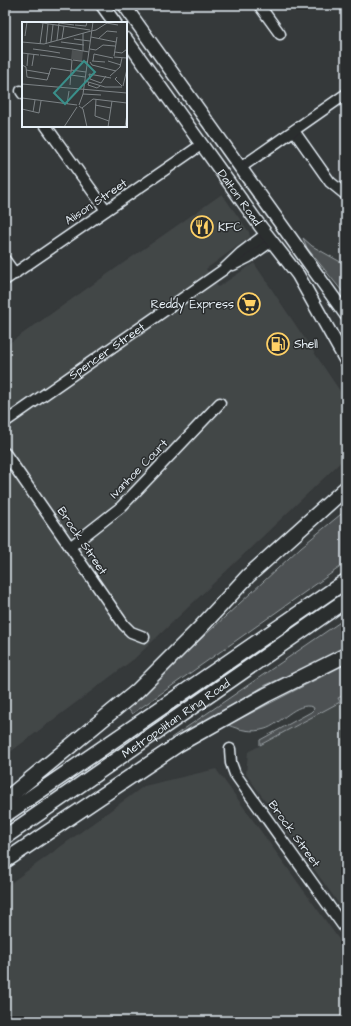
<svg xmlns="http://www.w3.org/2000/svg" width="351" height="1026" font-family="'Architects Daughter',sans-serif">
	<rect width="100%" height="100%" fill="#35393a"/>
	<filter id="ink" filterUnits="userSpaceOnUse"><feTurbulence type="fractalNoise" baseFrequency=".025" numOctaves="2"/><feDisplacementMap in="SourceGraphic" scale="8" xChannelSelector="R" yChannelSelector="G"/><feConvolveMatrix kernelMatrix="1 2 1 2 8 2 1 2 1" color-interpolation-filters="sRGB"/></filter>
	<g filter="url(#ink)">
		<!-- built -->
		<g fill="#424647">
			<path d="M 222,194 L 249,232 L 250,237 L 206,269 L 218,287 L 254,263 L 346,400 L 346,457 L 134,659 L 5,756 L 5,346 Z"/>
			<path d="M 346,694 L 346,914 L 246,774 L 248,752 L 339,702 L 338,698 Z"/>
			<path d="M 216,769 L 346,949 L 346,1021 L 5,1021 L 5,887 L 144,786 Z"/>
		</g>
		<!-- green -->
		<g fill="#4d5152" stroke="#9aa1a5">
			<path d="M 303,238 L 312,246 L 346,265 L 346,296 L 307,248 Z"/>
			<path d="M 346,510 L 346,563 L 132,714 L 127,707 L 301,547 Z"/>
			<path d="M 346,618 L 346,650 L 266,685 L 173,740 L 171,738 Z"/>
			<path d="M 346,664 L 346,694 L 338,698 L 340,702 L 260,745 L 260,740 L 311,712 L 314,709 L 313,707 C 296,701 280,725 265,729 C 252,733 240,730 228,725 Z"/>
		</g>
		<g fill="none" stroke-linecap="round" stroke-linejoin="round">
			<!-- minor casing -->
			<g stroke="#e8f1f8" stroke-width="13">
				<g id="minor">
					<path d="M 5,5 L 6,5"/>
					<path d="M 259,5 L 280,34"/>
					<path d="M 21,91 L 23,94"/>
					<path d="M 46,126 L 106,210"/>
					<path d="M 294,131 L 330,182 L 346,195"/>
					<path d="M 240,168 L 346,94"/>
					<path d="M 5,260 L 15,274"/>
					<path d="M 233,265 L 249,257 L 272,241"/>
					<path d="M 5,280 L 201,145"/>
					<path id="s1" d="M 5,422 L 223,270 L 241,253 L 266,234"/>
					<path d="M 5,453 L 124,625 L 131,632 L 144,637"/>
					<path d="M 70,547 L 121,507 L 220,403"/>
					<path d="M 230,749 L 231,763 L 235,774 L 346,930"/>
				</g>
			</g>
			<!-- major casing -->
			<g stroke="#e8f1f8" stroke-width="15">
				<g id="major">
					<path d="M 102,5 L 115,23"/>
					<path d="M 124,5 L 346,315"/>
					<path id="s2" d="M 126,39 L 260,226 L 298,275 L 346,361"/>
				</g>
			</g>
			<!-- highway casing -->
			<g stroke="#e8f1f8" stroke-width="17">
				<g id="highway">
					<path d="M 5,800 L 137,691 L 199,629 L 248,576 L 346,488"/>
					<path d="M 5,815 L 346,581"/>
					<path id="s3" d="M 5,837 L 346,600"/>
					<path d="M 5,861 L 179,744 L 266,695 L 346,655"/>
				</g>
			</g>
			<!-- minor -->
			<use href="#minor" stroke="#2a2d2e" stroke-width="10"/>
			<!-- major -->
			<use href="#major" stroke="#2a2d2e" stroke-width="12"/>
			<!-- highway -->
			<use href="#highway" stroke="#2a2d2e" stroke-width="14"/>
		</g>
	</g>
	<!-- icons -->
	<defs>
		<g id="restaurant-ring" transform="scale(1.15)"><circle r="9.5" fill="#2a2d2e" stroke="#ffd166" stroke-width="1.5"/><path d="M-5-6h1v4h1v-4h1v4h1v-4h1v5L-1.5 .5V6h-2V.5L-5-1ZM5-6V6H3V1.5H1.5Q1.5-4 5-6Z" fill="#ffd166"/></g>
		<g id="supermarket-ring" transform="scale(1.15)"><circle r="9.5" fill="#2a2d2e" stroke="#ffd166" stroke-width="1.5"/><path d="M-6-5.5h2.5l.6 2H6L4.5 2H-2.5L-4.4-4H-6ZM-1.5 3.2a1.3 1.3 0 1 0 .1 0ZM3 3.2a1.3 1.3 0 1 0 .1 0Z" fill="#ffd166"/></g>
		<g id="fuel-ring" transform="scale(1.15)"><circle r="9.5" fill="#2a2d2e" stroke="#ffd166" stroke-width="1.5"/><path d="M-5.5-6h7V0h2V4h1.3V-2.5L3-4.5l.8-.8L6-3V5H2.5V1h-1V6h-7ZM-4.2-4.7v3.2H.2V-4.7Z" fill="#ffd166"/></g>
	</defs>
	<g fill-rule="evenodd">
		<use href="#restaurant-ring" x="202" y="227"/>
		<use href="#supermarket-ring" x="249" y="304"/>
		<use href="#fuel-ring" x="278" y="344"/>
	</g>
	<g text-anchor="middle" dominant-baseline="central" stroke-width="3" stroke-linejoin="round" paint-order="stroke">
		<!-- street labels -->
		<g font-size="12" fill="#e8f1f8" stroke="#2a2d2e">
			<text stroke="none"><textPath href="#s2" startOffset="195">Dalton Road</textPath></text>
			<text transform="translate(96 202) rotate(-34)">Alison Street</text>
			<text stroke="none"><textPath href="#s1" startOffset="124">Spencer Street</textPath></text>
			<text transform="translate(139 469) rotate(-46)">Ivanhoe Court</text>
			<text transform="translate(82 541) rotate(56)">Brock Street</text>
			<text stroke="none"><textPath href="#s3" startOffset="208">Metropolitan Ring Road</textPath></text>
			<text transform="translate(294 834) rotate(54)">Brock Street</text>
		</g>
		<!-- poi labels -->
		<g font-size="12" fill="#e8f1f8" stroke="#2a2d2e" text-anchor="start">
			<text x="218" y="227">KFC</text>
			<text x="234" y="304" text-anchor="end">Reddy Express</text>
			<text x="294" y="344">Shell</text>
		</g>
	</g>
	<!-- overview -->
	<g transform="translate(22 22)">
		<rect width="105" height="105" fill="#35393a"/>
		<path d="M 50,28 L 61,29 L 60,39 L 49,37 Z" fill="#4d5152"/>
		<path fill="none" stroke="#7d8386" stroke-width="1" d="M 14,0 L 68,8M 37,1 L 52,3M 84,1 L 96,3M 53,3 L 64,4 L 65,0M 69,9 L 74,8 L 85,1M 3,14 L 5,0M 69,15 L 94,20M 40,17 L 42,4M 52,17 L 68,19M 76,17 L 85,9 L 95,10M 35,18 L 37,1M 0,20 L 22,22 L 69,9M 29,20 L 31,3M 39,20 L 62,23M 18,22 L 21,1M 24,22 L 26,2M 27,24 L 50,27M 11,27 L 26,29M 50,27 L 67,30M 68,27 L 74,28 L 81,23 L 93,24M 26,29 L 38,31M 61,29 L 61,11M 93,30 L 100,31 L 105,27M 0,31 L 17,33M 18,33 L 34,35M 92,34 L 95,15M 34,35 L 50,38M 92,35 L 105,36M 51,38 L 65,40M 70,39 L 83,40M 71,39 L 72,32 L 91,36M 86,39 L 99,43M 68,40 L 70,43 L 94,49M 0,43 L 4,45 L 5,55 L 25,58 L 29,46 L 49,49M 5,44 L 6,32M 10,44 L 12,32M 4,48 L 28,52M 49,48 L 64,50M 67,52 L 68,57 L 79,61 L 84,54M 67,52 L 89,56M 49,53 L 63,55M 88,54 L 98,45 L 100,36M 95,55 L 93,57 L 100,64M 63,59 L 83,65 L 100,65M 67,60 L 66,63 L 75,66 L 78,64M 0,62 L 105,71M 48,63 L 50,38M 101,64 L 105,47M 61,72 L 79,73M 0,76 L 55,83M 74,77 L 73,94 L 87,99M 45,82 L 47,69M 57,83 L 61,72 L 71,0M 73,83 L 89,86M 57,84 L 61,87 L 65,105M 60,86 L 71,77 L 105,81M 0,87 L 17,91 L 19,79M 11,90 L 13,78M 42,105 L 55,85M 86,105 L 90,79M 103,105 L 105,92"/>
		<path fill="#3a8f8a" fill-opacity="0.15" stroke="#3a8f8a" stroke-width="2" d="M 62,39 L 73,50 L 43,82 L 32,71 Z"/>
		<rect width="105" height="105" fill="none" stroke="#e8f1f8" stroke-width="2"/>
	</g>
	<!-- margin -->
	<rect width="351" height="1026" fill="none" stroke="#2a2d2e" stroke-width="20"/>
	<rect x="10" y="10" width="331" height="1006" fill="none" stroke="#e8f1f8" stroke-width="1.5" filter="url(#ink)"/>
</svg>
